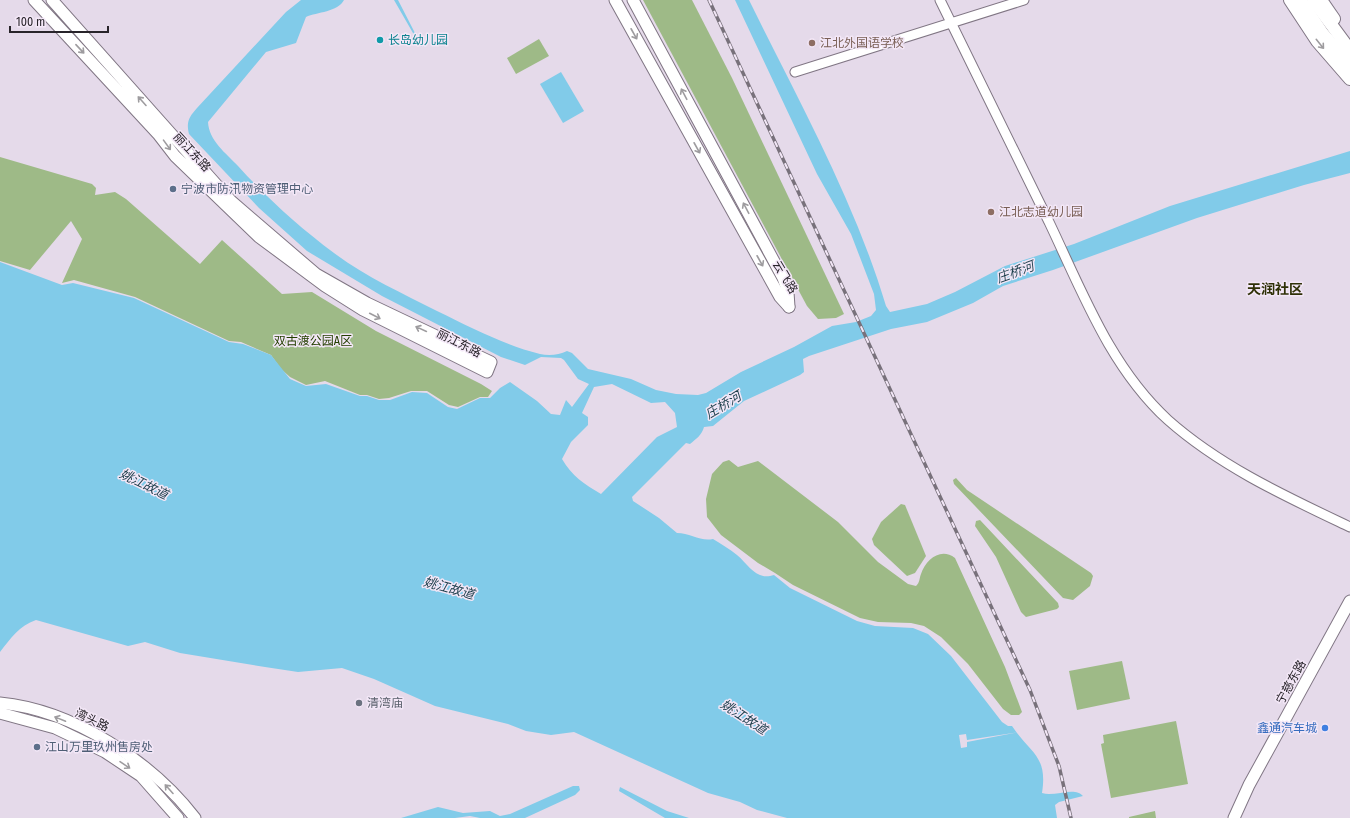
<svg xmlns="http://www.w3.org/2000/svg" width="1350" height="818" font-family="'Fira Sans Condensed','Noto Sans SC',sans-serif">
	<rect width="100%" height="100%" fill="#e5daea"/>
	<!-- green -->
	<g fill="#9eba87">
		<path d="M 643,0 L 692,0 L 732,78 L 844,314 L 836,318 L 818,319 L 807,306 Z"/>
		<path d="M 539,39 L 549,56 L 516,74 L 507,58 Z"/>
		<path d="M 0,157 L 92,184 L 96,188 L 95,195 L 115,192 L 126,199 L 200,264 L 222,240 L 282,294 L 312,292 L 376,331 L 481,384 L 492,391 L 488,397 L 480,397 L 458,407 L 449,405 L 427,391 L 411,391 L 389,398 L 379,399 L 367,395 L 360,395 L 325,381 L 306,385 L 290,377 L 281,369 L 271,355 L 241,342 L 229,341 L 135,297 L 74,280 L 62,283 L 82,239 L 71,221 L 30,270 L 0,261 Z"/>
		<path d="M 729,460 L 738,467 L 758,461 L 838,522 L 878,562 L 908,584 L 916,586 C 920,582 919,579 921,574 C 926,559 941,547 955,558 L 1005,667 L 1022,712 L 1019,715 L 1011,715 L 1003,709 L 968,664 L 941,637 L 924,626 L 911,623 L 878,622 L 860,618 L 793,585 L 775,573 L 758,563 L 721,535 L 707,517 L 706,499 L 712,474 L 723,462 Z"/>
		<path d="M 956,478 L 967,490 L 1091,573 L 1093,576 L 1090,586 L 1073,600 L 1063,598 L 954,484 L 953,480 Z"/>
		<path d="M 901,504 L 905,505 L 926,556 L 915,573 L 907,576 L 874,545 L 872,539 L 881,522 Z"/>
		<path d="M 980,520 L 1058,603 L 1059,607 L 1057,609 L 1026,617 L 1021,612 L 996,557 L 975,526 L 976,521 Z"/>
		<path d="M 1122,661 L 1130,699 L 1077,710 L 1069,671 Z"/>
		<path d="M 1176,721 L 1188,784 L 1111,798 L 1101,744 L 1104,743 L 1103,735 Z"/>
		<path d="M 1155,811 L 1156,818 L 1129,818 L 1129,817 Z"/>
	</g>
	<!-- water -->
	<g fill="#81cbe9" fill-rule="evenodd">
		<path d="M 301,0 L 344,0 C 338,12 317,12 306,17 L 296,43 L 266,52 L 208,122 C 209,141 226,153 238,166 C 267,198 299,227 334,253 C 366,277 402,293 437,311 C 470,327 504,345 540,354 C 549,356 559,355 567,351 L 572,353 L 588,369 L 631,379 L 656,390 L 676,394 L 698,395 L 706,393 L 741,372 L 794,347 L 832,326 L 856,322 L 871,316 L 876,310 L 874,294 L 851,234 L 817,174 L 735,0 L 749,0 C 798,100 854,199 886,306 L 890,312 L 927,304 L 955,292 L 1005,266 L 1074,244 L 1170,206 L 1350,151 L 1350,173 L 1304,185 L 1197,218 L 1053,270 L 1003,286 L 973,303 L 927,322 L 891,329 L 809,356 L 803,359 L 804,372 L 800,375 L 744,401 L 713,426 L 704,427 C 702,435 696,439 690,444 L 686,443 L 632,497 L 633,501 L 659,518 L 677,533 C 690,533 701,542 713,539 C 721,544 730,549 737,555 C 749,565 756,581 774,575 L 790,588 L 857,621 L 875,626 L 913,628 L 928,634 L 951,656 L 1002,722 L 1008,726 L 1012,726 C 1030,753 1048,755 1042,793 C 1055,797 1075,786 1083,796 L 1059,802 L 1055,805 L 1057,818 L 787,818 L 757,810 L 740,802 L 708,793 L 574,732 L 551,735 L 526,731 L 508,724 L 435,706 L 374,679 L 342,668 L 298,672 L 265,667 L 180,653 L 145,642 L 128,646 L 36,620 C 19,626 11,638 0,652 L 0,262 L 62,285 L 73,283 L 134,298 L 229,342 L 243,344 L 271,355 L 290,379 L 306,386 L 326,384 L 360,396 L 367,396 L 379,400 L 390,400 L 412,392 L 427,393 L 448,407 L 457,409 L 480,398 L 490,398 L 500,388 L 510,382 L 537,401 L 551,414 L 560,415 L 566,400 L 572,407 L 589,384 L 578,379 L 564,360 L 561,358 L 541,357 L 525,365 L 501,357 L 382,296 L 307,251 L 259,208 L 189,134 C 186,122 189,117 197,108 L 286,12 ZM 612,384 L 651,403 L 665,402 L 675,413 L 677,427 L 657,437 L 601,494 C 584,484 572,476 562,459 L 571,442 L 588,425 L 588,417 L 582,413 L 594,387 Z"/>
		<path d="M 394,0 L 398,0 L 416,35 L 424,44 L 421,47 Z"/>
		<path d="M 561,72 L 584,111 L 563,123 L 540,84 Z"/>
		<path d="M 573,786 L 579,786 L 580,790 L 575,795 L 525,818 L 480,818 L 470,816 L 455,818 L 401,818 L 438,807 L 463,813 L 490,811 L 500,816 L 510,814 Z"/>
		<path d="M 620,787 L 667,811 L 689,818 L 665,818 L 619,791 Z"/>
	</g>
	<!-- pier -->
	<path fill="#e5daea" d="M 1019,732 L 967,742 L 967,747 L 961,748 L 959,735 L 966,734 L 967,740 Z"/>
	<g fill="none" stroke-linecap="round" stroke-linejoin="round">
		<!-- tertiary casing -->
		<g stroke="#807684" stroke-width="11">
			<g id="tertiary">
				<path d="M 940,0 C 977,74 1013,148 1049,222 C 1082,291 1110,367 1168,420 C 1221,467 1287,497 1350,527"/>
				<path d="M 795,72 L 1024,0"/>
			</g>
		</g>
		<!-- secondary casing -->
		<g stroke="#807684" stroke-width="13">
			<g id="secondary">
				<path d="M 34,0 L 158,134 L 175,156 L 259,237 L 325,286 L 363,310 L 487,372 L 491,362 L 367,303 L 316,274 L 231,201 L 52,0"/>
				<path d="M 615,0 L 780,297 L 789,307"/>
				<path d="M 633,0 L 783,278 L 788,292 L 789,307"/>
				<path d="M 0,703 C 73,710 151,761 195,818"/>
				<path d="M 0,713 L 55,728 L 105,752 L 141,776 L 178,818"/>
				<path d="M 1234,818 L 1249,785 L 1350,601"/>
			</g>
		</g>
		<!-- primary casing -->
		<g stroke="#807684" stroke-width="14">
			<g id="primary">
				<path d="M 1290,0 L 1317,41 L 1350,79"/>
				<path d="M 1321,0 L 1334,19"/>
			</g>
		</g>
		<!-- trunk casing -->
		<g stroke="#807684" stroke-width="14">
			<g id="trunk">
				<path d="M 1300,0 L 1323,34 L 1350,65"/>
				<path d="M 1313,0 L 1350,50"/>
			</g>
		</g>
		<!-- tertiary -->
		<use href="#tertiary" stroke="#fff" stroke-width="9"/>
		<!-- secondary -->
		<use href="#secondary" stroke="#fff" stroke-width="11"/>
		<!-- primary -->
		<use href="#primary" stroke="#fff" stroke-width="12"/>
		<!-- trunk -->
		<use href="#trunk" stroke="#fff" stroke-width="12"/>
		<!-- rail casing -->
		<g stroke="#78717b" stroke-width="3.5">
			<path id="rail" d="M 709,0 L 1030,690 L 1059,766 L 1071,818"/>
		</g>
		<!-- rail -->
		<use href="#rail" stroke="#f3e7f7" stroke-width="2" stroke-dasharray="6" stroke-linecap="butt"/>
	</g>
	<!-- one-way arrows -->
	<defs><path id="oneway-shaft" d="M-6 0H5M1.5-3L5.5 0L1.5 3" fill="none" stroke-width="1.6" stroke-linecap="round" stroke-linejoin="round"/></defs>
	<g stroke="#9e9c9f">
		<use href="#oneway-shaft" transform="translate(634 34) rotate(61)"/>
		<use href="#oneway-shaft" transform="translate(1320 44) rotate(51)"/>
		<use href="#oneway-shaft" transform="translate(80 49) rotate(47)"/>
		<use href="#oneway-shaft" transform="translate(684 94) rotate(-118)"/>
		<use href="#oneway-shaft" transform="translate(142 101) rotate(-132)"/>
		<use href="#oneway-shaft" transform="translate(167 145) rotate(54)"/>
		<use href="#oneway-shaft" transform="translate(697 148) rotate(61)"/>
		<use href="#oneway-shaft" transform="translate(746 208) rotate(-118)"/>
		<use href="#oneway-shaft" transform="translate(760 261) rotate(61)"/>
		<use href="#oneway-shaft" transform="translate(375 316) rotate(27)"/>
		<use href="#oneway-shaft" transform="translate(421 329) rotate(-155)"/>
		<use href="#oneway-shaft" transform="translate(60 719) rotate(-158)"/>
		<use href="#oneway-shaft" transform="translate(125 765) rotate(34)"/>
		<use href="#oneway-shaft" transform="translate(169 789) rotate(-132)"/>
	</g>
	<!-- markers -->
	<circle fill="#0f9aa8" stroke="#f3e7f7" stroke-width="1.5" cx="380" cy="40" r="4"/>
	<g fill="#8d6e63" stroke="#f3e7f7" stroke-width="1.5">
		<circle cx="812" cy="43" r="4"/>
		<circle cx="991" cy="212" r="4"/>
	</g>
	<g fill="#5c6f8a" stroke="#f3e7f7" stroke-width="1.5">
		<circle cx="173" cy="189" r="4"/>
		<circle cx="37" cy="747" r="4"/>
	</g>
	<circle fill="#6b7280" stroke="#f3e7f7" stroke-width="1.5" cx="359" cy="703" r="4"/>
	<circle fill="#3f7fe0" stroke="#f3e7f7" stroke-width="1.5" cx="1325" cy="728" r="4"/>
	<g text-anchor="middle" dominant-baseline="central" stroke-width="3" stroke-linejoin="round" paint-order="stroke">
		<!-- culture labels -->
		<g font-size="12" fill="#0d838f" stroke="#f3e7f7" text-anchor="start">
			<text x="388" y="40">长岛幼儿园</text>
		</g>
		<!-- education labels -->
		<g font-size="12" fill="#785e54" stroke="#f3e7f7" text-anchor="start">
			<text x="820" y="43">江北外国语学校</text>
			<text x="999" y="212">江北志道幼儿园</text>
		</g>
		<!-- street labels -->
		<g font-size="12" fill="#28242a" stroke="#f3e7f7">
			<text transform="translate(192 152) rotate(47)">丽江东路</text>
			<text transform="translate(785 277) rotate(59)">云飞路</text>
			<text transform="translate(459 343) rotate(27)">丽江东路</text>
			<text transform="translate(1291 682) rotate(-61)">宁慈东路</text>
			<text transform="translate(92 720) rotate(26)">湾头路</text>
		</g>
		<!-- service labels -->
		<g font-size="12" fill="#4e5e75" stroke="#f3e7f7" text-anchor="start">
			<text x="181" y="189">宁波市防汛物资管理中心</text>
			<text x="45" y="747">江山万里玖州售房处</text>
		</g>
		<!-- park labels -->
		<g font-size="12" fill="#243f00" stroke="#f3e7f7">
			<text x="313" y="341">双古渡公园A区</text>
		</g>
		<!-- worship labels -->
		<g font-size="12" fill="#5b616d" stroke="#f3e7f7" text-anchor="start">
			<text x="367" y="703">清湾庙</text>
		</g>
		<!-- shop labels -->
		<g font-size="12" fill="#366cbe" stroke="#f3e7f7" text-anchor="end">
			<text x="1317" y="728">鑫通汽车城</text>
		</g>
		<!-- water labels -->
		<g font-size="13" font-style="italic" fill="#1d3f4c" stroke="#f3e7f7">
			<text transform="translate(1015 272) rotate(-20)">庄桥河</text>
			<text transform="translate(723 405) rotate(-31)">庄桥河</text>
			<text transform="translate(144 484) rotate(26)">姚江故道</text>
			<text transform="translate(449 588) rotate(15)">姚江故道</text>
			<text transform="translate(744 717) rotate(33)">姚江故道</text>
		</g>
		<!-- quarter labels -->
		<g font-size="14" font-weight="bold" fill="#2f3107" stroke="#f3e7f7">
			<text x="1275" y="289">天润社区</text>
		</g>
	</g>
	<!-- scale -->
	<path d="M10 26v6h98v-6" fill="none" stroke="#28242a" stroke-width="2"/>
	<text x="16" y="26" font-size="12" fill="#28242a" stroke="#f3e7f7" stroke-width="3" paint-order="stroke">100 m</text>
</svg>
